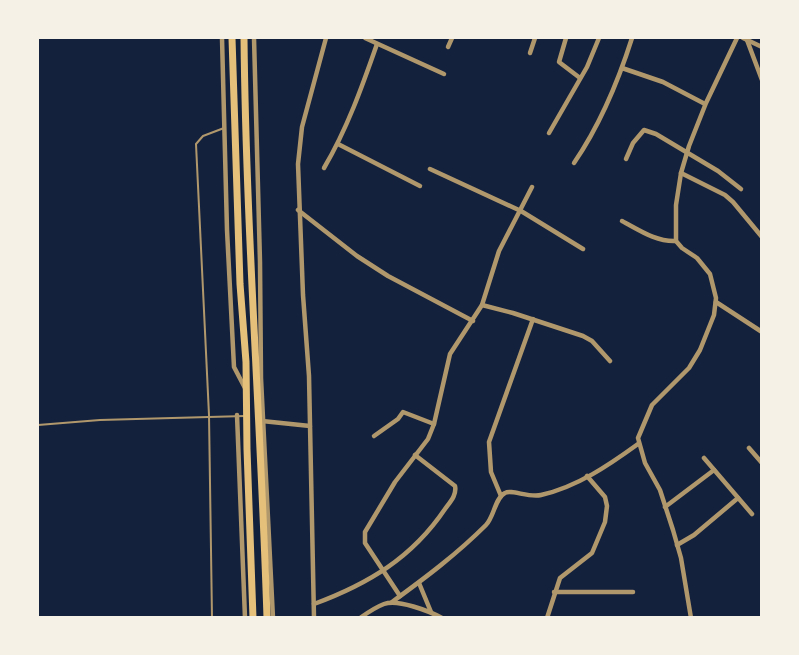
<svg xmlns="http://www.w3.org/2000/svg" width="799" height="655" font-family="'Golos Text',sans-serif">
	<rect width="100%" height="100%" fill="#14213d"/>
	<g fill="none" stroke-linecap="round" stroke-linejoin="round">
		<!-- service -->
		<g stroke="#b1986c" stroke-width="2">
			<path d="M 38,425 L 100,420 L 245,416"/>
			<path d="M 212,618 L 209,415 L 196,144 L 203,136 L 224,128"/>
		</g>
		<!-- minor -->
		<g stroke="#b1986c" stroke-width="4.5">
			<path d="M 222,38 L 227,230 L 234,367 L 245,388"/>
			<path d="M 254,38 L 260,262 L 261,378 L 273,618"/>
			<path d="M 365,38 L 444,74"/>
			<path d="M 566,38 L 559,62 L 580,78"/>
			<path d="M 743,38 L 762,47"/>
			<path d="M 747,40 L 762,80"/>
			<path d="M 448,47 L 452,38"/>
			<path d="M 530,53 L 535,38"/>
			<path d="M 622,68 L 663,82 L 705,104"/>
			<path d="M 549,133 L 587,67 L 599,38"/>
			<path d="M 338,144 L 420,186"/>
			<path d="M 626,159 L 633,143 L 644,130 L 656,134 L 718,171 L 741,189"/>
			<path d="M 574,163 C 600,125 618,82 632,38"/>
			<path d="M 324,168 C 347,129 362,87 377,44"/>
			<path d="M 430,169 L 521,211 L 583,249"/>
			<path d="M 681,173 L 725,195 L 733,202 L 762,237"/>
			<path d="M 298,210 L 357,256 L 388,276 L 473,321"/>
			<path d="M 622,221 C 639,230 656,242 676,241"/>
			<path d="M 716,302 L 762,332"/>
			<path d="M 482,305 L 513,313 L 583,336 L 592,341 L 610,361"/>
			<path d="M 237,415 L 245,618"/>
			<path d="M 262,421 L 310,426"/>
			<path d="M 374,436 L 398,419 L 403,412 L 434,424"/>
			<path d="M 749,448 L 762,463"/>
			<path d="M 704,458 L 752,514"/>
			<path d="M 501,496 L 491,472 L 489,442 L 533,319"/>
			<path d="M 665,507 L 714,470"/>
			<path d="M 677,545 L 694,535 L 738,498"/>
			<path d="M 419,583 L 431,612"/>
			<path d="M 554,592 L 633,592"/>
			<path d="M 400,596 L 365,543 L 365,532 L 395,482 L 428,439 L 434,424 L 450,354 L 482,305 L 499,251 L 532,187"/>
			<path d="M 392,602 C 425,578 457,554 486,525 C 494,517 495,498 505,493 C 511,489 529,498 541,495 C 577,487 609,465 638,444"/>
			<path d="M 314,604 C 368,584 412,558 445,509 C 450,502 457,495 455,486 L 415,455"/>
			<path d="M 314,618 L 309,376 L 303,295 L 298,164 L 302,127 L 326,38"/>
			<path d="M 360,618 C 367,613 376,607 384,604 C 398,599 429,611 442,618"/>
			<path d="M 547,618 L 560,578 L 592,553 L 605,522 L 607,506 L 605,497 L 587,476"/>
			<path d="M 691,618 L 681,558 L 673,530 L 660,490 L 645,463 L 638,438 L 652,405 L 689,368 L 700,350 L 714,315 L 716,298 L 710,274 L 697,258 L 682,248 L 676,241 L 676,205 L 681,173 L 689,146 L 706,103 L 737,38"/>
		</g>
		<!-- trunk -->
		<g stroke="#e5c07b" stroke-width="7">
			<path d="M 232,38 L 240,284 L 246,362 L 247,449 L 253,618"/>
			<path d="M 244,38 C 246,231 261,424 267,618"/>
		</g>
	</g>
	<!-- border -->
	<rect width="799" height="655" fill="none" stroke="#f6f1e7" stroke-width="78"/>
</svg>
